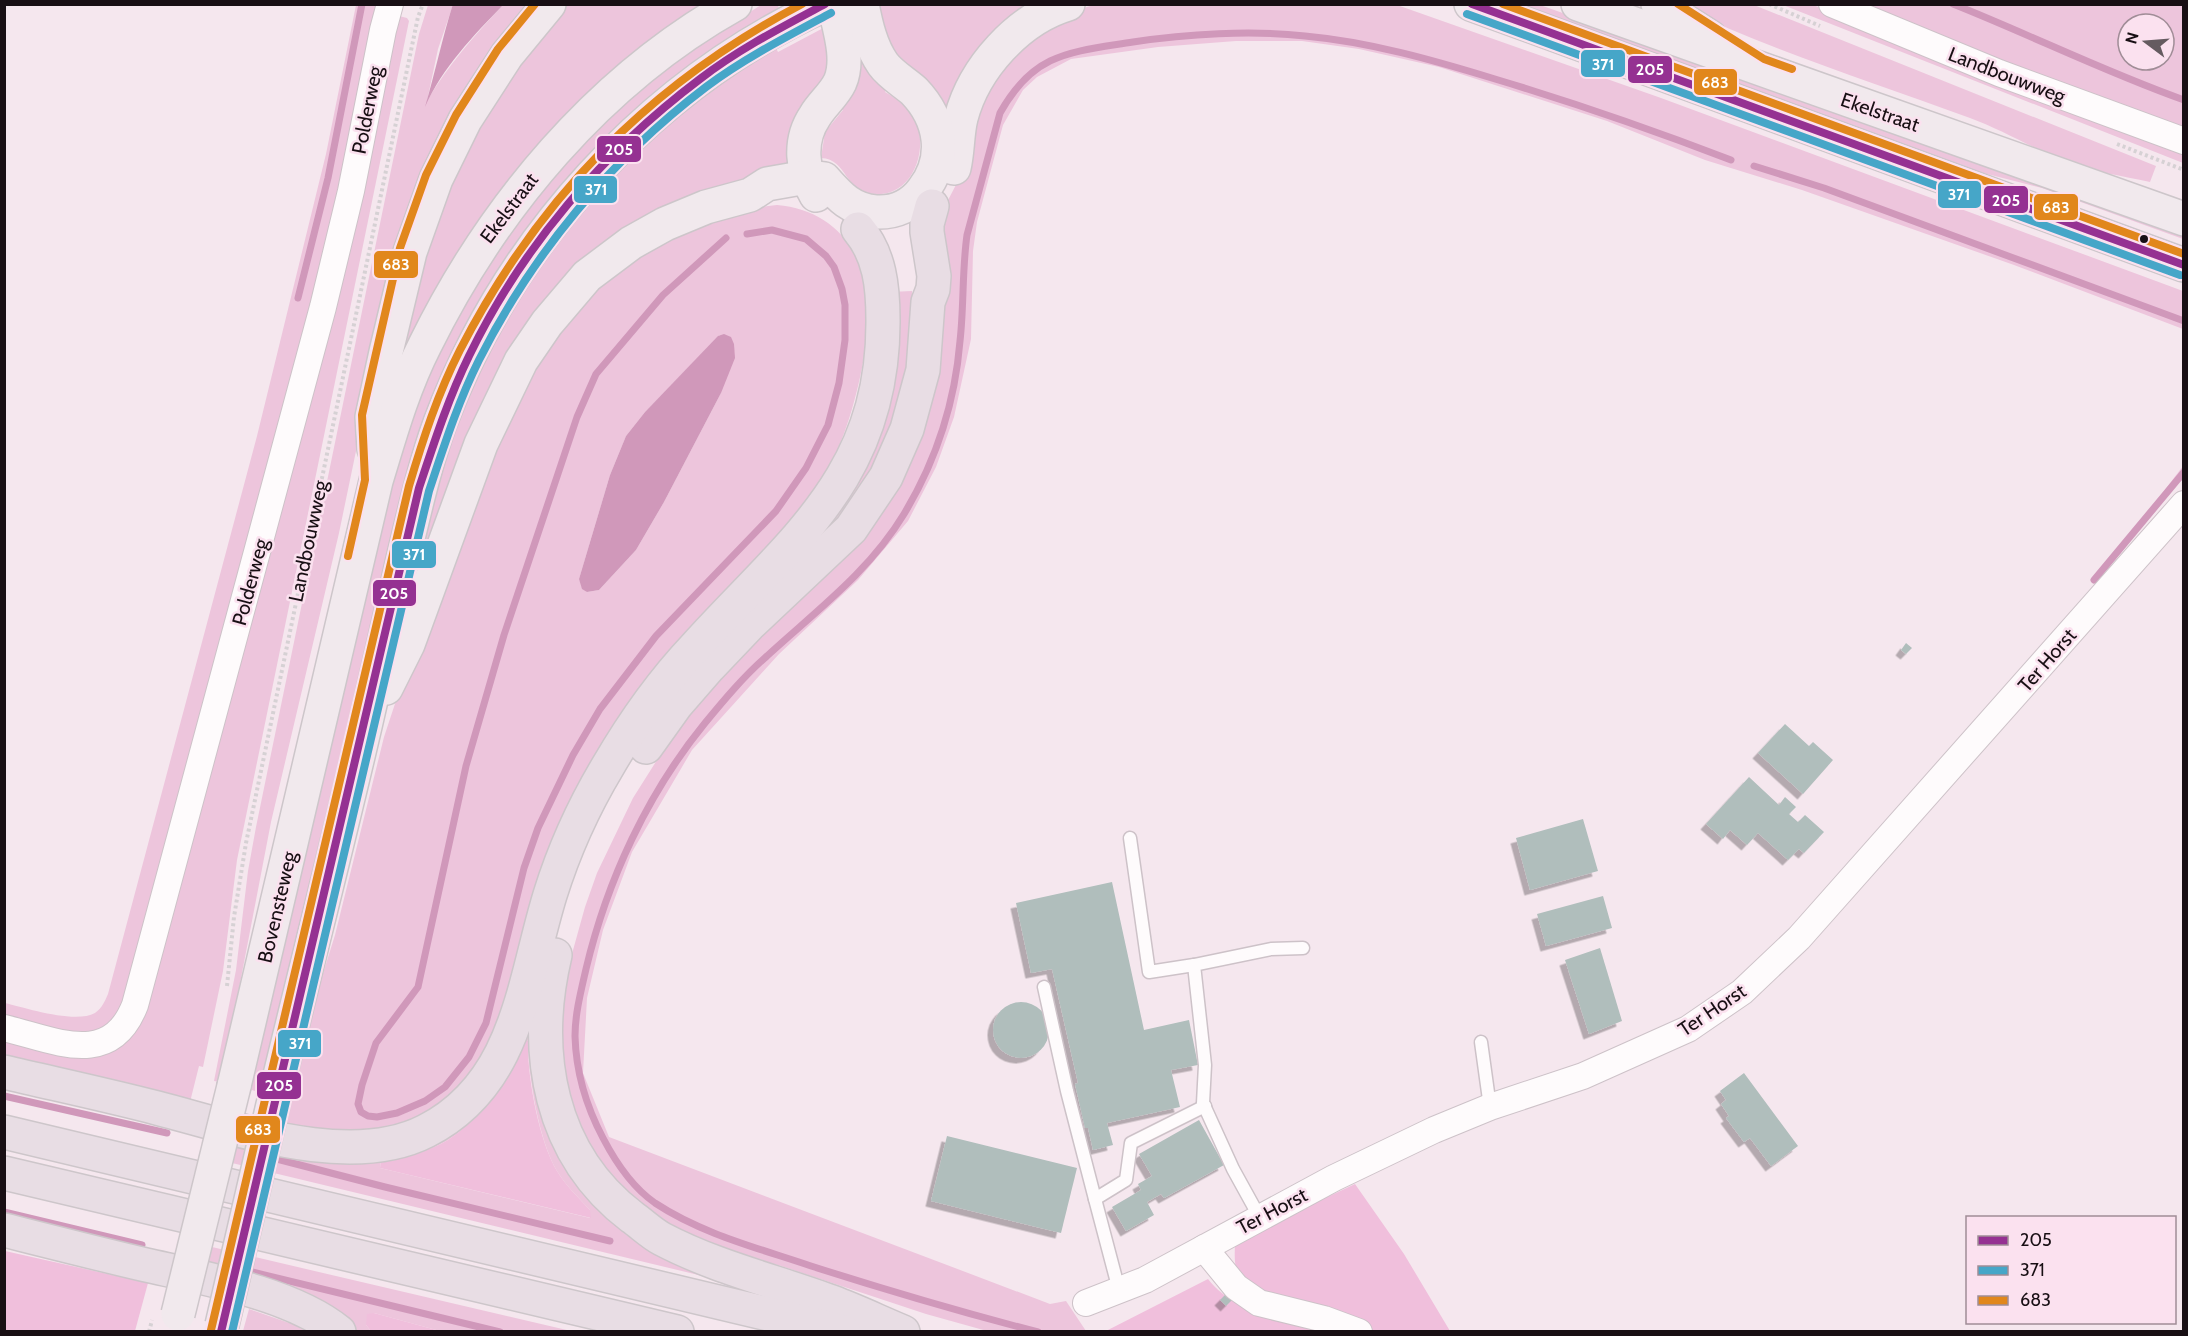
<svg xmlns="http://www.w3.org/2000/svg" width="2188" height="1336" font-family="Cabin,sans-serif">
	<defs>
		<filter id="shadow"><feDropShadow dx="-5.5" dy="5.5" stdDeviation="0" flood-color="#0004"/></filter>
	</defs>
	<rect width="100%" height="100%" fill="#f5e7ee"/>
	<!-- green -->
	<g fill="#edc5dc" fill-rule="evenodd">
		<path d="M 877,4 L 1050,5 L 949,133 L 890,54 Z"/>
		<path d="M 356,5 L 384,5 L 347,180 L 126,1017 L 90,1039 L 5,1021 L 5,1003 C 26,1008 75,1024 95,1013 C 102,1008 105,1001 108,994 L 257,436 L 326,154 Z"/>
		<path d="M 428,5 L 453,5 L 438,49 L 427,101 C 448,65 475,35 503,5 L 540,5 L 508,43 L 382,326 L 339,533 L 271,822 L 221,1082 L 214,1081 L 236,970 L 248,871 L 256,827 L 419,34 Z"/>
		<path d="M 559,5 L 710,5 L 656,42 L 393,384 L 447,173 Z"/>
		<path d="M 761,5 L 778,5 L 779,10 L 528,229 L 500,269 L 477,308 L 405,484 L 259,1092 L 245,1088 L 387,487 L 435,354 L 487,260 L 569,154 L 673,61 Z"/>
		<path d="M 1094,5 L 1397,5 L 1661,98 L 2183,291 L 2183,329 L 2014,265 L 1802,190 L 1705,160 L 1607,121 L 1439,67 L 1359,49 L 1302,41 L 1236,41 L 1158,47 L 1071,59 L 1037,77 L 1023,90 L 1003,125 L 977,222 L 973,251 L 971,339 L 954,417 L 936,467 L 908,521 L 858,580 L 779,654 L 692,750 L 632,852 L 603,930 L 587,998 L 583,1073 L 609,1137 L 1050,1304 L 1066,1301 L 1086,1331 L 987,1331 L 926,1314 L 778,1265 L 740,1257 L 685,1235 L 629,1198 L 588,1146 L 576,1116 L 564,1076 L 561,1015 L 570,961 L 585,907 L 597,873 L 633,798 L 669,741 L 706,694 L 742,655 L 811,588 L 876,517 L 945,206 L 959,179 L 993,73 L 1066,13 Z"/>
		<path d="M 1509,5 L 1540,5 L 2183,231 L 2183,239 L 2042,188 L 1940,162 Z"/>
		<path d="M 1676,5 L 1754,5 L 2156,166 L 2150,182 C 2122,176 2094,172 2066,161 C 2033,149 2003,130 1970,118 C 1870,81 1773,51 1676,5 Z"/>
		<path d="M 1783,5 L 1813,5 L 2183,151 L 2183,163 Z"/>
		<path d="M 1858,5 L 2183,5 L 2183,133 ZM 2128,24 L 2164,24 L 2164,60 L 2128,60 Z"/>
		<path d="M 399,16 L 407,18 L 409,21 L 237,860 L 223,971 L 203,1067 L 199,1066 L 190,1102 L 5,1058 L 5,1036 L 115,1046 Z"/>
		<path d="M 829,25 L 830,64 L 794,171 L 626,228 L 603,243 L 581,264 L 400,646 L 449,429 L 538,259 L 640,143 L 774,44 L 778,52 Z"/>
		<path d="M 852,47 L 888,86 L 885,92 C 899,100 911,109 917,125 C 927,151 913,192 881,194 C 843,196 849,159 821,158 L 825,132 L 843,110 L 838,105 Z"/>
		<path d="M 777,205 C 813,208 838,225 858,256 C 861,261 866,266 868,271 C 874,285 868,336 865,352 C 857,397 845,442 821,482 C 814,494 803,505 794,516 C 749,571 694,617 650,673 C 623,707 599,745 579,783 C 564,812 550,845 540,876 C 518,942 506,1046 453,1094 C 402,1139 344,1134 281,1123 L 292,1073 L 335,935 L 384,737 L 426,610 L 484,454 L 568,313 L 631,260 L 700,223 L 751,208 ZM 720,335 L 721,393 L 664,502 L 636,550 L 599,590 L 587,592 L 579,579 L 610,475 L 626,436 L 645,412 Z"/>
		<path d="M 912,291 C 914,359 901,423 867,482 C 814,569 724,629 662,711 C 595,799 526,949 539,1062 C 542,1082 548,1101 555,1120 C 567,1158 581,1185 610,1212 C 645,1246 692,1261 736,1280 L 736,1284 L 232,1163 L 237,1140 C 313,1156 394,1170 460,1119 C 519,1073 530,994 549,927 C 558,895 569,862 583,831 C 610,768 650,708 696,656 C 727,620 763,588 796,553 C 865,479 896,393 890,292 ZM 520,1040 L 528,1041 C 528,1076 539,1141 557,1171 C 566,1186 579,1198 590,1210 L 590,1218 L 380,1168 L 381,1160 C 403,1156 428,1152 448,1140 C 483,1118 505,1076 520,1040 Z"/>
		<path d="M 2183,466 L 2183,480 L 2164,491 Z"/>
		<path d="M 212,1247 L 571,1331 L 440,1331 L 374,1313 L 366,1325 L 371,1331 L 353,1331 L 208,1266 Z"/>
		<path d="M 249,1309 L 295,1325 L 305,1331 L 243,1331 Z"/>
	</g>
	<!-- forest -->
	<g fill="#f0bfdc">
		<path d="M 520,1039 L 528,1041 C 527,1076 539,1141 557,1171 C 566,1186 579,1198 590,1210 L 591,1218 L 380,1168 L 381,1160 C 403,1156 428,1152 448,1140 C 483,1118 501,1074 520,1039 Z"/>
		<path d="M 1355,1184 L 1404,1254 L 1450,1331 L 1372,1331 L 1363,1327 L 1249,1289 C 1235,1274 1234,1266 1235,1245 L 1300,1210 Z"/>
		<path d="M 5,1251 L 148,1283 L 135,1331 L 5,1331 Z"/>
		<path d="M 1208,1279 C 1236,1315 1287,1320 1329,1332 L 1104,1332 Z"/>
		<path d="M 374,1313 L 440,1331 L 371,1331 L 366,1325 L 367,1314 Z"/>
	</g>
	<!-- water -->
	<g fill="#d098ba">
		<path d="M 453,4 L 503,5 C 474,35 442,68 425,107 C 435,73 442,39 453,4 Z"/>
		<path d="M 724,334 L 731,337 L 734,344 L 735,358 L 721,393 L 664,502 L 636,550 L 599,590 L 587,592 L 582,589 L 579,579 L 610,475 L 626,436 L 645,412 L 718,336 Z"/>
	</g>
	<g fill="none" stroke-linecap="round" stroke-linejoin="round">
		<!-- stream -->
		<g stroke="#d098ba" stroke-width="7">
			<path d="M 1953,4 C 2031,35 2105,72 2184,100"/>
			<path d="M 1754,166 L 1824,188 L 2184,321"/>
			<path d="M 726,238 L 663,295 L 596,374 L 577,417 L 504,635 L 466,766 L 418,987 L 376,1043 L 362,1085 L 358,1104 L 361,1112 L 368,1116 L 377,1117 L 397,1113 L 425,1101 L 445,1087 L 469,1057 L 486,1023 L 524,868 L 538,828 L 573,755 L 600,709 L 656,636 L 776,511 L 806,468 L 828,425 L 839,383 L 845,340 L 845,305 L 842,289 L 834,267 L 826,256 L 806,239 L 772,230 L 747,234"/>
			<path d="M 298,298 L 328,178 L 362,4"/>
			<path d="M 2094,580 L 2184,472"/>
			<path d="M 4,1096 L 167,1133"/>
			<path d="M 269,1157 L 385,1187 L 610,1241"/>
			<path d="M 4,1212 L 142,1245"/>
			<path d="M 244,1270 L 500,1332"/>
			<path d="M 1038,1332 C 961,1312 886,1290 811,1266 C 758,1248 702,1234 655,1203 C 632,1187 616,1163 603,1138 C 586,1106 576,1073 575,1036 C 575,1014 581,991 586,969 C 607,881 647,794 705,723 C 724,700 744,676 767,656 C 816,611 869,572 904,514 C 936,461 955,402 960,341 C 964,306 962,270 967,235 L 1000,113 C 1034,52 1071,52 1133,42 C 1186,34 1251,30 1305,36 C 1370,42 1433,60 1495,79 C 1575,103 1653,130 1731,160"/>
		</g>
	</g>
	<!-- building -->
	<g fill="#b0bebc" filter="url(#shadow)">
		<path d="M 1906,643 L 1912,648 L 1906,654 L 1901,650 Z"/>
		<path d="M 1785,724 L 1809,746 L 1813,742 L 1833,760 L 1803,794 L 1758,753 Z"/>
		<path d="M 1749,777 L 1779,805 L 1785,797 L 1796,807 L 1789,814 L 1798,822 L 1805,815 L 1824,832 L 1804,853 L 1799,849 L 1788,860 L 1758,833 L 1747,845 L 1730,830 L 1723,839 L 1706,824 Z"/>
		<path d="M 1583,819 L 1598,871 L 1530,890 L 1516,838 Z"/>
		<path d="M 1112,882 L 1144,1030 L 1189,1020 L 1198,1065 L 1171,1070 L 1180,1107 L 1107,1123 L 1113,1145 L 1093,1150 L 1088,1128 L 1085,1128 L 1075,1084 L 1078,1083 L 1052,969 L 1031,973 L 1016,903 Z"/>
		<path d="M 1603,896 L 1612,928 L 1546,946 L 1537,914 Z"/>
		<path d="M 1600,948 L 1622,1021 L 1589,1034 L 1565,960 Z"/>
		<circle cx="1021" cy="1030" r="28"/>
		<path d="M 1744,1073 L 1798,1146 L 1771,1166 L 1750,1138 L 1744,1142 L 1726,1118 L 1729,1116 L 1721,1104 L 1726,1100 L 1720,1091 Z"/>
		<path d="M 1199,1120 L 1224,1165 L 1164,1198 L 1161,1194 L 1147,1202 L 1154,1215 L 1126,1231 L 1112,1207 L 1141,1190 L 1138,1184 L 1152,1176 L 1139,1154 Z"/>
		<path d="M 947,1136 L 1077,1168 L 1061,1233 L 931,1201 Z"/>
		<path d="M 1226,1294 L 1232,1300 L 1226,1306 L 1220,1300 Z"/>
	</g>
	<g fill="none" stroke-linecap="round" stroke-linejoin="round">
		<!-- service casing -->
		<g stroke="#cdc2c8" stroke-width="15">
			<g id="service">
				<path d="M 1130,838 L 1149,972 L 1194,965"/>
				<path d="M 1044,987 L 1067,1091 L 1095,1199"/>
				<path d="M 1481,1042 L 1490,1107"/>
				<path d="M 1260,1218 L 1233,1169 L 1203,1103 L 1205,1065 L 1194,965 L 1271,949 L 1303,948"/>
				<path d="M 1119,1290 L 1095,1199 L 1126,1180 L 1131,1143 L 1205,1106"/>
			</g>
		</g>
		<!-- minor casing -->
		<g stroke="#cdc2c8" stroke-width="28">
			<g id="minor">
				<path d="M 1832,4 L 1999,73 L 2184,141"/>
				<path d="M 4,1028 C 55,1040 110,1069 135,1005 L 323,307 L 351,191 L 383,30 L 390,4"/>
				<path d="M 1204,1248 L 1236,1287 L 1259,1303 L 1324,1319 L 1359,1332"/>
				<path d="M 1086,1303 L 1145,1280 L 1334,1178 L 1434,1130 L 1490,1107 L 1583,1076 L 1688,1029 L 1742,992 L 1799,938 L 2184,504"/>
			</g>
		</g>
		<!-- primary casing -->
		<g stroke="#cdc6ca" stroke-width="36">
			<g id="primary">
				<path d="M 1471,4 L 2184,265"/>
				<path d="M 1578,4 L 2184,219"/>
				<path d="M 1658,4 L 1710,37"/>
				<path d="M 954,168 C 958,151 957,134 961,118 C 974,68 1018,19 1068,4"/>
				<path d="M 816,195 C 802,171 798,141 815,116 C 822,104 834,95 840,82 C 850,59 839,28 834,4"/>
				<path d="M 374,449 L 372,417 L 386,352 L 410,252 L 436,179 L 465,120 L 507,55 L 549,4"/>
				<path d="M 386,688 L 408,644 L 481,444 L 521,361 L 547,323 L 587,276 L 631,243 L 665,224 L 706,207 L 750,195 L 767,184 L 807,177 L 824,179 C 839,196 851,210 876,212 C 895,213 912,205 923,190 C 948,158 941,119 914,91 C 904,82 891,75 883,64 C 871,47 866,25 862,4"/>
				<path d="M 234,1086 L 376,481 C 390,435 403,388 425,345 C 493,207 599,80 735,4"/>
				<path d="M 275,1096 C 305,971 337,847 366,722 C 378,668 391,613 403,559 C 414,514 424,467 440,423 C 508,241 649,85 826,4"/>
			</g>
		</g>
		<!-- motorway casing -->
		<g stroke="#cdc6ca" stroke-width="36">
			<g id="motorway">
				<path d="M 646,747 L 676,705 L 709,667 L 749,625 L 851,529 L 886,477 L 907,429 L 923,370 L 928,302 L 933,289 L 934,276 L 927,232 L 927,224 L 932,206"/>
				<path d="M 555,955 C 532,1052 549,1154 632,1217 C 642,1224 651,1233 662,1239 C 715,1267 775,1281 832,1302 C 856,1311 879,1322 903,1332"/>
				<path d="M 4,1072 C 55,1084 107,1095 157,1108 C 235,1128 350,1170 426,1131 C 518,1084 523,983 550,895 C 564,850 584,806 608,766 C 633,723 662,682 696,646 C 791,541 884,477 883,320 C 883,287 880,255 858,229"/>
				<path d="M 4,1132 L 844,1332"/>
				<path d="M 4,1173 L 677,1332"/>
				<path d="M 4,1230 C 52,1242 99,1254 146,1265 C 204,1278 293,1294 339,1332"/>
			</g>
		</g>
		<!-- path -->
		<g stroke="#d6d1d4" stroke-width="4" stroke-dasharray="3 3" stroke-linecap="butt">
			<path d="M 1769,4 L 1820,26"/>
			<path d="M 2117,144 L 2184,170"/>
			<path d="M 227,986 L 234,917 L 246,843 L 418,17 L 423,4"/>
			<path d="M 149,1332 L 152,1320"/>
		</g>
		<!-- service -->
		<use href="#service" stroke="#fefbfc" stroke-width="12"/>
		<!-- minor -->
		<use href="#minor" stroke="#fefbfc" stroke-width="26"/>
		<!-- primary -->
		<use href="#primary" stroke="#f1e9ed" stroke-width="33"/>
		<!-- motorway -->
		<use href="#motorway" stroke="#e8dde4" stroke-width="33"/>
		<!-- primary-bridge casing -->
		<g stroke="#cdc6ca" stroke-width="36" stroke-linecap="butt">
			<g id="primary-bridge">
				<path d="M 178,1314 L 234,1086"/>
				<path d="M 222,1325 L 275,1096"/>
			</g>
		</g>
		<!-- primary-bridge -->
		<use href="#primary-bridge" stroke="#f1e9ed" stroke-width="33"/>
		<!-- bus-1 casing -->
		<g stroke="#fbe1ef" stroke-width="12">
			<g id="bus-1">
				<path d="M 1472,4 L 2184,265"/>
				<path d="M 221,1332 L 419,488 C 434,443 448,399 469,356 C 522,247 603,152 700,79 C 739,49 782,27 825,4"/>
			</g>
		</g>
		<!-- bus-2 casing -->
		<g stroke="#fbe1ef" stroke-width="12">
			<g id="bus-2">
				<path d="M 1467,14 L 2180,275"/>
				<path d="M 232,1332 L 429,491 C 444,446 458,402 479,360 C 533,253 611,159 706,87 C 745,58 788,36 831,13"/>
			</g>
		</g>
		<!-- bus-3 casing -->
		<g stroke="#fbe1ef" stroke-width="12">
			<g id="bus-3">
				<path d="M 1503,4 L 2184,254"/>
				<path d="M 1678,4 L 1764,59 L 1792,69"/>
				<path d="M 348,556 L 365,480 L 362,415 L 400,248 L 426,175 L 456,115 L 498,49 L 535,4"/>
				<path d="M 211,1330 L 409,486 C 423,439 438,393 460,350 C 539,197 650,84 802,4"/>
			</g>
		</g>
		<!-- bus-1 -->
		<use href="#bus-1" stroke="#953192" stroke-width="8"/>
		<!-- bus-2 -->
		<use href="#bus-2" stroke="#46a6c8" stroke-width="8"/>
		<!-- bus-3 -->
		<use href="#bus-3" stroke="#e1871c" stroke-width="8"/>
	</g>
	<!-- markers -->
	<circle fill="#180f14" stroke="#fbe1ef" stroke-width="2" cx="2144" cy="239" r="5"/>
	<g text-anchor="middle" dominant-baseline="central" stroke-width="5" stroke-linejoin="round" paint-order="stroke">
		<!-- street labels -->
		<g font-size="20" fill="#180f14" stroke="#fbe1ef">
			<text transform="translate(2007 75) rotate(21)">Landbouwweg</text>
			<text transform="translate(367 110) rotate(-79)">Polderweg</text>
			<text transform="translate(1880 112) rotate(19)">Ekelstraat</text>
			<text transform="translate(509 208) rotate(-53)">Ekelstraat</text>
			<text transform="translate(308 541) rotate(-78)">Landbouwweg</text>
			<text transform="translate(250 582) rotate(-75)">Polderweg</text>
			<text transform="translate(2047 660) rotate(-49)">Ter Horst</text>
			<text transform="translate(277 907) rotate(-77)">Bovensteweg</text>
			<text transform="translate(1712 1010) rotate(-34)">Ter Horst</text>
			<text transform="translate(1272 1211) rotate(-28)">Ter Horst</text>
		</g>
	</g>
	<g stroke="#fbe1ef" stroke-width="2">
		<rect x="1580" y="49" width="46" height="29" rx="6" fill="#46a6c8"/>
		<rect x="1627" y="55" width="46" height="29" rx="6" fill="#953192"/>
		<rect x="1693" y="68" width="45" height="28" rx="6" fill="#e1871c"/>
		<rect x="596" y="135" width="46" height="28" rx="6" fill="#953192"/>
		<rect x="573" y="175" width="45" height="29" rx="6" fill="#46a6c8"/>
		<rect x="1937" y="180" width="45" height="29" rx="6" fill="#46a6c8"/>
		<rect x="1983" y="185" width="46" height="29" rx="6" fill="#953192"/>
		<rect x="2033" y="193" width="46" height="28" rx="6" fill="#e1871c"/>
		<rect x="373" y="250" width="46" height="29" rx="6" fill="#e1871c"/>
		<rect x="391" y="540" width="46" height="29" rx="6" fill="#46a6c8"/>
		<rect x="372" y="579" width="45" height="28" rx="6" fill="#953192"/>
		<rect x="277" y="1029" width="45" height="29" rx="6" fill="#46a6c8"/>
		<rect x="256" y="1071" width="46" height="29" rx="6" fill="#953192"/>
		<rect x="235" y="1115" width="46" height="29" rx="6" fill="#e1871c"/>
	</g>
	<g font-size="16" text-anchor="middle" font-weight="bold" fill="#fff">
		<text x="1603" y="70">371</text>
		<text x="1650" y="75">205</text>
		<text x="1715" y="88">683</text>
		<text x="619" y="155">205</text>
		<text x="596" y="195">371</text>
		<text x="1959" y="200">371</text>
		<text x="2006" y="206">205</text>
		<text x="2056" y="213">683</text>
		<text x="396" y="270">683</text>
		<text x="414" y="560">371</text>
		<text x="394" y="599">205</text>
		<text x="300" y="1049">371</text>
		<text x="279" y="1091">205</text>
		<text x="258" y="1135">683</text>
	</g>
	<!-- border -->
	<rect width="2188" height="1336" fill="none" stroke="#180f14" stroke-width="12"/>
	<!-- legend -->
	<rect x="1966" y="1216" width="210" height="108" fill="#fbe1ef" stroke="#a08d97" stroke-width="1.5"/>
	<rect x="1978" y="1236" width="30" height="9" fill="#953192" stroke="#a08d97" stroke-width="1.5"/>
	<text x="2020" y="1246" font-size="18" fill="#180f14">205</text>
	<rect x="1978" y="1266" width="30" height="9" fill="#46a6c8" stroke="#a08d97" stroke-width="1.5"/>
	<text x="2020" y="1276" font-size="18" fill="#180f14">371</text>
	<rect x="1978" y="1296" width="30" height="9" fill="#e1871c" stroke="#a08d97" stroke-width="1.5"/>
	<text x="2020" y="1306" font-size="18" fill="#180f14">683</text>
	<!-- north arrow -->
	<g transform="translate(2146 42) rotate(286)"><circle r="28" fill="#fbe1ef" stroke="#a08d97" stroke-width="1.5"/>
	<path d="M0-4.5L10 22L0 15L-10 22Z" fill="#655b60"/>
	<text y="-9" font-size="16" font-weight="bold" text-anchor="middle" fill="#180f14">N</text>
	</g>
</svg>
